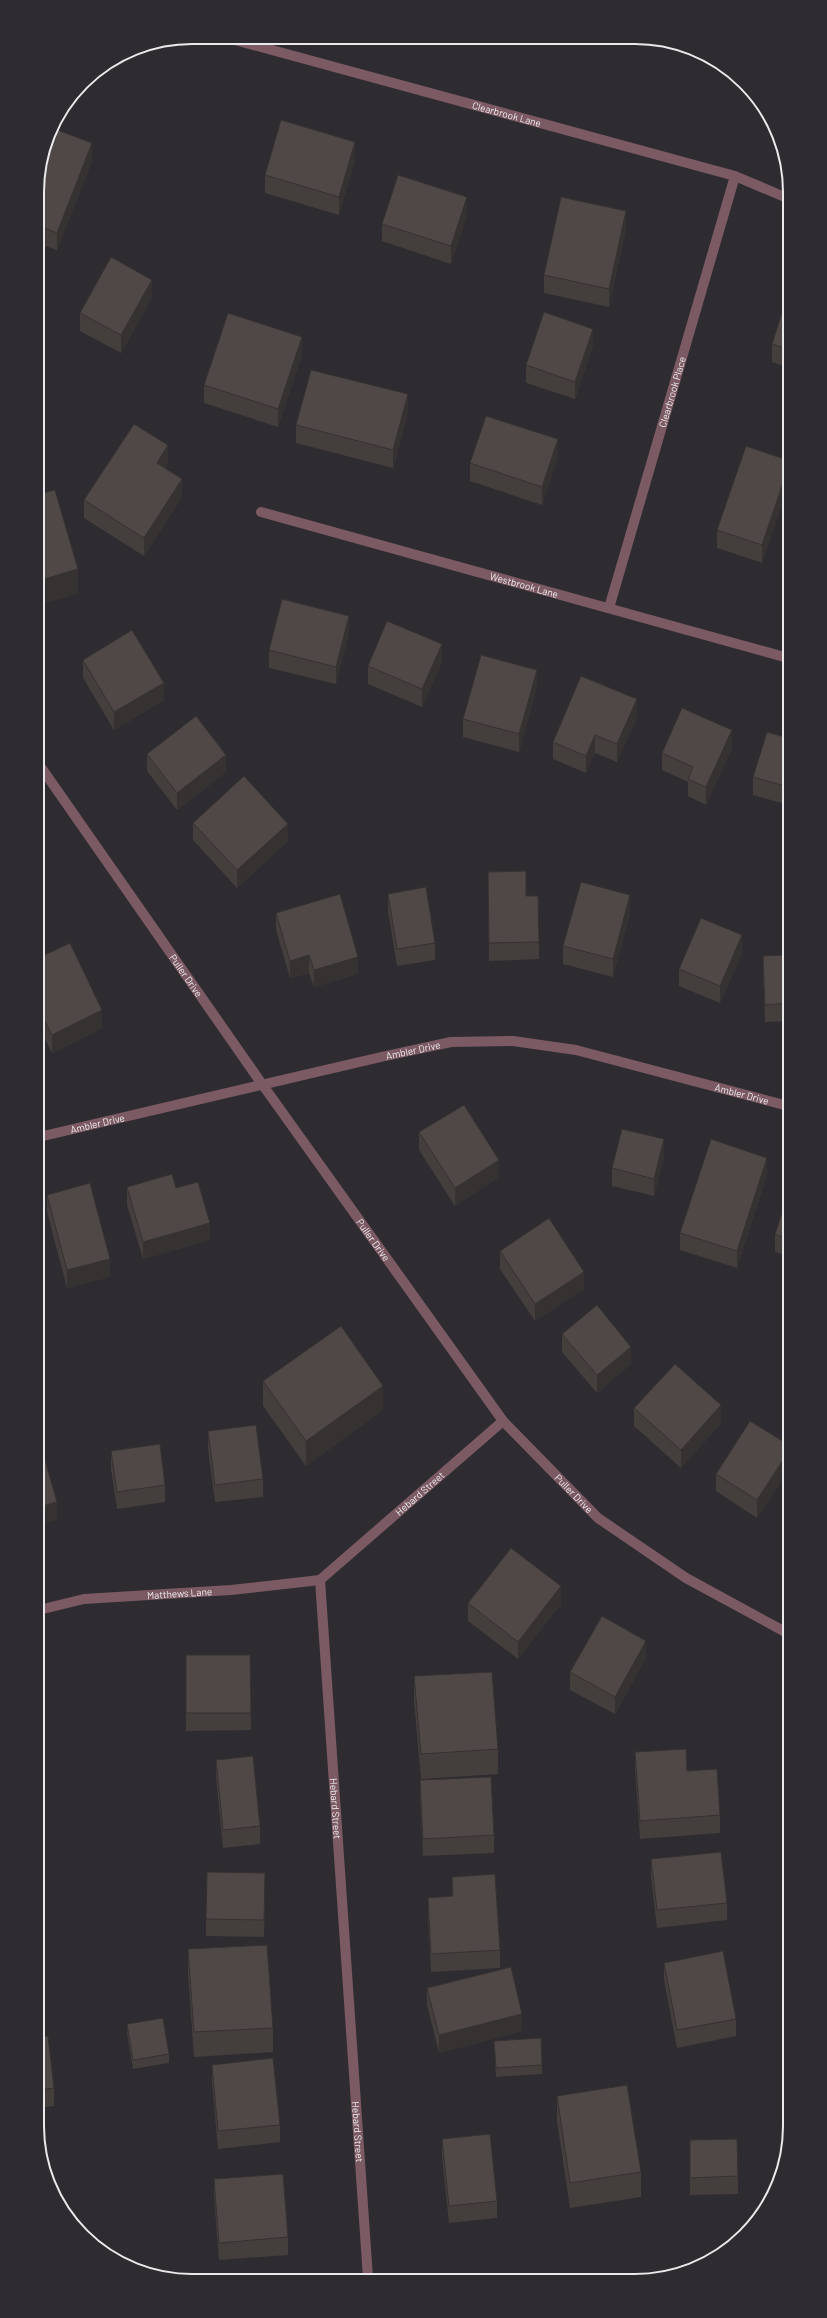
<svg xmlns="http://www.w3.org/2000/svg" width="827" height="2318" font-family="Barlow,sans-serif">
	<rect width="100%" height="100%" fill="#2e2c30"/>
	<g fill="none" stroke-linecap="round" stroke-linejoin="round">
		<!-- minor -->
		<g stroke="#7c5a64" stroke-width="10">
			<path id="s1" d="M 224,37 L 735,176 L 787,198"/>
			<path id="s2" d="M 261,512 L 788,658"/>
			<path id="s3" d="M 609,608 L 735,176"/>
			<path id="s4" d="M 38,763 L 262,1084 L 503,1421 L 598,1518 L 686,1578 L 789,1634"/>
			<path id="s5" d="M 39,1137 L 381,1057 L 451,1042 L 513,1041 L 576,1050 L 788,1106"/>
			<path id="s6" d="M 320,1580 L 368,2278"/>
			<path id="s7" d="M 320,1580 L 503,1421"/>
			<path id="s8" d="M 39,1610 L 84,1599 L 231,1590 L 320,1580"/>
		</g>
	</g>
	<!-- wall -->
	<g fill="#443e3d">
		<path d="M 355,160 L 339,215 L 265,193 L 265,175 Z"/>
		<path d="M 92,161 L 57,250 L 37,243 L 37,181 Z"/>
		<path d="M 467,215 L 451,264 L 382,241 L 382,224 Z"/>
		<path d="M 626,229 L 609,307 L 544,293 L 544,275 Z"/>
		<path d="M 152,297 L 121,353 L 80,331 L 80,313 Z"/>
		<path d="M 787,297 L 787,367 L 772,362 L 772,344 Z"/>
		<path d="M 593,346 L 575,399 L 526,383 L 526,365 Z"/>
		<path d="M 302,355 L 278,427 L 204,403 L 204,385 Z"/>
		<path d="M 408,412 L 393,468 L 296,443 L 296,425 Z"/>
		<path d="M 558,457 L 542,505 L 470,481 L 470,463 Z"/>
		<path d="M 787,460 L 787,489 L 762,563 L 717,548 L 717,530 Z"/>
		<path d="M 168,463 L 165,468 L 182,497 L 144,556 L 84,518 L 84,500 Z"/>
		<path d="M 349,633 L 336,684 L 269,668 L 269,650 Z"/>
		<path d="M 83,660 L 164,700 L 114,730 L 83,678 Z"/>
		<path d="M 442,662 L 422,707 L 368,684 L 368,666 Z"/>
		<path d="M 537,687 L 519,752 L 463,737 L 463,719 Z"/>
		<path d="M 637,717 L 617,762 L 595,753 L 586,773 L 553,759 L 553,742 Z"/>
		<path d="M 788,738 L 788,805 L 753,795 L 753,777 Z"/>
		<path d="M 732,748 L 706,805 L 688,796 L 688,782 L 662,770 L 662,753 Z"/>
		<path d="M 147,754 L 226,772 L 177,810 L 147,771 Z"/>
		<path d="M 193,823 L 288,841 L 237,888 L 193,840 Z"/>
		<path d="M 488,872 L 526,896 L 539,942 L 539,959 L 489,961 Z"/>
		<path d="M 388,894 L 435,943 L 435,960 L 397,966 L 388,911 Z"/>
		<path d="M 276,913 L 358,974 L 314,987 L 309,973 L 290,978 L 276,930 Z"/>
		<path d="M 630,913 L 613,977 L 563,964 L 563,946 Z"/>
		<path d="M 742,953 L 720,1003 L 679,986 L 679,969 Z"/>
		<path d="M 788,955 L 788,1021 L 765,1022 L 763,973 L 763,956 Z"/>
		<path d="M 38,958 L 102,1028 L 52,1053 L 38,1026 Z"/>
		<path d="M 419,1132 L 499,1177 L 455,1206 L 419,1150 Z"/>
		<path d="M 664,1157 L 654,1196 L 612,1186 L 612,1168 Z"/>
		<path d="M 767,1175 L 737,1268 L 680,1250 L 680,1233 Z"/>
		<path d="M 127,1187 L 176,1188 L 210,1240 L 143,1259 L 127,1205 Z"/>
		<path d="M 47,1195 L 110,1277 L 67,1288 L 47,1212 Z"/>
		<path d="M 788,1195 L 789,1281 L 786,1281 L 786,1263 L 788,1256 L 775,1252 L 775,1234 Z"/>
		<path d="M 500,1251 L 584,1289 L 535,1321 L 500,1269 Z"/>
		<path d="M 562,1334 L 631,1364 L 597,1393 L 562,1352 Z"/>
		<path d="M 263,1381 L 383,1410 L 306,1466 L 263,1406 Z"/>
		<path d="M 634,1408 L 721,1423 L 681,1468 L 634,1426 Z"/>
		<path d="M 208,1431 L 263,1479 L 263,1497 L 215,1502 L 208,1449 Z"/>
		<path d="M 789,1445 L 789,1469 L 757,1518 L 716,1491 L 716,1474 Z"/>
		<path d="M 111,1451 L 165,1485 L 165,1502 L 117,1509 L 111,1469 Z"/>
		<path d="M 468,1603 L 561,1604 L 518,1659 L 468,1621 Z"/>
		<path d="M 186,1655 L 250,1655 L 251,1730 L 186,1731 Z"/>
		<path d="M 646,1658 L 615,1714 L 570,1690 L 570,1672 Z"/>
		<path d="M 414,1676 L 498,1749 L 498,1774 L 421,1779 L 414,1701 Z"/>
		<path d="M 635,1752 L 687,1771 L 720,1815 L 720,1833 L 640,1839 L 635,1770 Z"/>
		<path d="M 216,1760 L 260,1826 L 260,1844 L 223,1848 L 216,1777 Z"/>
		<path d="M 420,1780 L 494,1835 L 494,1853 L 423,1856 L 420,1798 Z"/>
		<path d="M 651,1859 L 727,1903 L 727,1920 L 657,1928 L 651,1877 Z"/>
		<path d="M 452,1877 L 500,1950 L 500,1968 L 431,1972 L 428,1915 L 428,1898 L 452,1896 Z"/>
		<path d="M 265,1890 L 264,1937 L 206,1936 L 206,1919 Z"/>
		<path d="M 188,1949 L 273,2028 L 273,2052 L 194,2057 L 188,1974 Z"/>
		<path d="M 664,1963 L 736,2019 L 736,2036 L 677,2048 L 664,1980 Z"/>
		<path d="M 427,1988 L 522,2031 L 439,2053 L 427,2005 Z"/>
		<path d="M 127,2024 L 169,2054 L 169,2063 L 133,2069 L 127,2034 Z"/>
		<path d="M 40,2037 L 54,2088 L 54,2106 L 40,2108 Z"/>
		<path d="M 494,2041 L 542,2065 L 542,2074 L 496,2077 Z"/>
		<path d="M 212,2065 L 280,2125 L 280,2142 L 218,2149 L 212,2082 Z"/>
		<path d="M 557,2096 L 641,2172 L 641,2197 L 570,2208 L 557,2121 Z"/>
		<path d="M 442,2139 L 497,2201 L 497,2218 L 449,2223 L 442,2157 Z"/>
		<path d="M 690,2140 L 738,2176 L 738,2194 L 690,2195 Z"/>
		<path d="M 214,2179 L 288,2237 L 288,2255 L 219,2260 L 214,2197 Z"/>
	</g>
	<!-- shaded-wall -->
	<g fill="#373232">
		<path d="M 355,142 L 355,160 L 339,215 L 339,197 Z"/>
		<path d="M 92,143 L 92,161 L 57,250 L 57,233 Z"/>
		<path d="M 467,197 L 467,215 L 451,264 L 451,246 Z"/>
		<path d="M 626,211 L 626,229 L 609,307 L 609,289 Z"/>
		<path d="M 152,280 L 152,297 L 121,353 L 121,335 Z"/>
		<path d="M 593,329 L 593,346 L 575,399 L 575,382 Z"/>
		<path d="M 302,337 L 302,355 L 278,427 L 278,409 Z"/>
		<path d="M 408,394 L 408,412 L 393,468 L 393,450 Z"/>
		<path d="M 558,439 L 558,457 L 542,505 L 542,487 Z"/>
		<path d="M 168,445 L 168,463 L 157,481 L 157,463 Z"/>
		<path d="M 787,471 L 787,489 L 762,563 L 762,545 Z"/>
		<path d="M 182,479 L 182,497 L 144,556 L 144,538 Z"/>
		<path d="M 78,569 L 78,594 L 38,605 L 38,581 Z"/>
		<path d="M 349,616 L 349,633 L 336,684 L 336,667 Z"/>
		<path d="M 442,644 L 442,662 L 422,707 L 422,689 Z"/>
		<path d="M 537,670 L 537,687 L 519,752 L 519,734 Z"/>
		<path d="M 164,683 L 164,700 L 114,730 L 114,712 Z"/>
		<path d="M 637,699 L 637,717 L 617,762 L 617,744 Z"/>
		<path d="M 732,730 L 732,748 L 706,805 L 706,787 Z"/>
		<path d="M 595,735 L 595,753 L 586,773 L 586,756 Z"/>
		<path d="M 226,755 L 226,772 L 177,810 L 177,793 Z"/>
		<path d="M 288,824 L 288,841 L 237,888 L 237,870 Z"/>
		<path d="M 630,895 L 630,913 L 613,977 L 613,959 Z"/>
		<path d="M 742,935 L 742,953 L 720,1003 L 720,986 Z"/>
		<path d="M 309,955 L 309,973 L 290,978 L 290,961 Z"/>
		<path d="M 358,957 L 358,974 L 314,987 L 314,970 Z"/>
		<path d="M 102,1010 L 102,1028 L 52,1053 L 52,1035 Z"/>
		<path d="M 664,1139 L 664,1157 L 654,1196 L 654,1179 Z"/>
		<path d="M 767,1158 L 767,1175 L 737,1268 L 737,1251 Z"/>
		<path d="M 499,1160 L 499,1177 L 455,1206 L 455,1188 Z"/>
		<path d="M 210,1223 L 210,1240 L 143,1259 L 143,1242 Z"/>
		<path d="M 110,1259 L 110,1277 L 67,1288 L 67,1270 Z"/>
		<path d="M 584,1272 L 584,1289 L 535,1321 L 535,1304 Z"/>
		<path d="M 631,1347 L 631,1364 L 597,1393 L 597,1375 Z"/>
		<path d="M 383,1386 L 383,1410 L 306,1466 L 306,1441 Z"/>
		<path d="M 721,1405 L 721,1423 L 681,1468 L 681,1450 Z"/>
		<path d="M 789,1451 L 789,1469 L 757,1518 L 757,1500 Z"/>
		<path d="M 57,1502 L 57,1520 L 39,1525 L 39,1507 Z"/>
		<path d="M 561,1586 L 561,1604 L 518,1659 L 518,1642 Z"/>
		<path d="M 646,1641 L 646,1658 L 615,1714 L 615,1697 Z"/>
		<path d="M 265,1873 L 265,1890 L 264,1937 L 264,1920 Z"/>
		<path d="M 522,2014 L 522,2031 L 439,2053 L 439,2035 Z"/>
	</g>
	<!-- building -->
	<g fill="#4f4847" stroke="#373232">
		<path d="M 281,120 L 355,142 L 339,197 L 265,175 Z"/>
		<path d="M 52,128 L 92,143 L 57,233 L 37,225 L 37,181 Z"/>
		<path d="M 398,175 L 467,197 L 451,246 L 382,224 Z"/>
		<path d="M 561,197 L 626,211 L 609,289 L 544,275 Z"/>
		<path d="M 111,257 L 152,280 L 121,335 L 80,313 Z"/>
		<path d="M 787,297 L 787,349 L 772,344 Z"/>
		<path d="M 544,312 L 593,329 L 575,382 L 526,365 Z"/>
		<path d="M 228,313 L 302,337 L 278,409 L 204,385 Z"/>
		<path d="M 311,370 L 408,394 L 393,450 L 296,425 Z"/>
		<path d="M 486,416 L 558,439 L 542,487 L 470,463 Z"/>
		<path d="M 134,424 L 168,445 L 157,463 L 182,479 L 144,538 L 84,500 Z"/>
		<path d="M 746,446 L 787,460 L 787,471 L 762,545 L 717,530 Z"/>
		<path d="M 55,490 L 78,569 L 38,581 L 38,494 Z"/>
		<path d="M 282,599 L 349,616 L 336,667 L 269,650 Z"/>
		<path d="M 387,621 L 442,644 L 422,689 L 368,666 Z"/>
		<path d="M 132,630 L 164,683 L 114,712 L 83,660 Z"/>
		<path d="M 481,655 L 537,670 L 519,734 L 463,719 Z"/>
		<path d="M 581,676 L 637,699 L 617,744 L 595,735 L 586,756 L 553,742 Z"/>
		<path d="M 682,708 L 732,730 L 706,787 L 688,779 L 693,767 L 662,753 Z"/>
		<path d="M 196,716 L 226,755 L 177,793 L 147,754 Z"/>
		<path d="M 767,732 L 788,738 L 788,787 L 753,777 Z"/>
		<path d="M 244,776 L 288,824 L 237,870 L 193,823 Z"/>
		<path d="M 526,871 L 526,896 L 538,896 L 539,942 L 489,943 L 488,872 Z"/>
		<path d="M 581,882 L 630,895 L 613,959 L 563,946 Z"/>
		<path d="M 426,887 L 435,943 L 397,949 L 388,894 Z"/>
		<path d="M 340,894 L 358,957 L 314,970 L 309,955 L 290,961 L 276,913 Z"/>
		<path d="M 701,918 L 742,935 L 720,986 L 679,969 Z"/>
		<path d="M 70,943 L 102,1010 L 52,1035 L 38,1009 L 38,958 Z"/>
		<path d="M 788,955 L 788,1003 L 765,1005 L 763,956 Z"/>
		<path d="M 464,1105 L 499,1160 L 455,1188 L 419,1132 Z"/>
		<path d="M 622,1129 L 664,1139 L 654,1179 L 612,1168 Z"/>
		<path d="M 711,1139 L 767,1158 L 737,1251 L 680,1233 Z"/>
		<path d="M 172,1174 L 176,1188 L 198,1182 L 210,1223 L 143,1242 L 127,1187 Z"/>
		<path d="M 90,1183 L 110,1259 L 67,1270 L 47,1195 Z"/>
		<path d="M 788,1195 L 788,1239 L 775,1234 Z"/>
		<path d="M 549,1218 L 584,1272 L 535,1304 L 500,1251 Z"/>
		<path d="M 788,1256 L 788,1264 L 786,1263 Z"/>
		<path d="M 597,1305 L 631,1347 L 597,1375 L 562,1334 Z"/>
		<path d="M 341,1326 L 383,1386 L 306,1441 L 263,1381 Z"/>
		<path d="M 675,1364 L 721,1405 L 681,1450 L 634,1408 Z"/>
		<path d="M 750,1421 L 789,1445 L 789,1451 L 757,1500 L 716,1474 Z"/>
		<path d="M 256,1425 L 263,1479 L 215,1485 L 208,1431 Z"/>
		<path d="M 160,1444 L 165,1485 L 117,1492 L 111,1451 Z"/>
		<path d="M 45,1460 L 57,1502 L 39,1507 L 39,1462 Z"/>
		<path d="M 511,1548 L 561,1586 L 518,1642 L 468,1603 Z"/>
		<path d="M 602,1616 L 646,1641 L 615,1697 L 570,1672 Z"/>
		<path d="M 186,1655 L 250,1655 L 251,1713 L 186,1713 Z"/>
		<path d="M 492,1672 L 498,1749 L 421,1754 L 414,1676 Z"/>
		<path d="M 686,1749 L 687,1771 L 717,1769 L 720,1815 L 640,1821 L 635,1752 Z"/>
		<path d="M 253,1756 L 260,1826 L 223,1830 L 216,1760 Z"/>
		<path d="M 491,1777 L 494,1835 L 423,1839 L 420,1780 Z"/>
		<path d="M 721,1852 L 727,1903 L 657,1910 L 651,1859 Z"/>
		<path d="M 207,1872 L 265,1873 L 264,1920 L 206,1919 Z"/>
		<path d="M 495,1874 L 500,1950 L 431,1954 L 428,1898 L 453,1896 L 452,1877 Z"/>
		<path d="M 267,1945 L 273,2028 L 194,2032 L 188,1949 Z"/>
		<path d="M 723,1951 L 736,2019 L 677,2030 L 664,1963 Z"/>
		<path d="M 511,1967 L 522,2014 L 439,2035 L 427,1988 Z"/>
		<path d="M 163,2018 L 169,2054 L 133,2060 L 127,2024 Z"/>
		<path d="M 48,2036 L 54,2088 L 40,2090 L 40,2037 Z"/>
		<path d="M 541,2038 L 542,2065 L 496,2068 L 494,2041 Z"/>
		<path d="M 273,2058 L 280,2125 L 218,2131 L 212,2065 Z"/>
		<path d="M 627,2085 L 641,2172 L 570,2183 L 557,2096 Z"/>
		<path d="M 490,2134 L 497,2201 L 449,2206 L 442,2139 Z"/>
		<path d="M 737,2139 L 738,2176 L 690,2178 L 690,2140 Z"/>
		<path d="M 283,2174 L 288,2237 L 219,2243 L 214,2179 Z"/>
	</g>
	<g text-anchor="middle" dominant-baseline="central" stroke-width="4" stroke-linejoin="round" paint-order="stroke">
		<!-- street labels -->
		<g font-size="10" fill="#eae9ec" stroke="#2e2c30">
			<text stroke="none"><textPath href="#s1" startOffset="293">Clearbrook Lane</textPath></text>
			<text stroke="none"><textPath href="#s3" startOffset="225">Clearbrook Place</textPath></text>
			<text stroke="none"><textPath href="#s2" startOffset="273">Westbrook Lane</textPath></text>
			<text stroke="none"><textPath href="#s4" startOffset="259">Puller Drive</textPath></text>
			<text stroke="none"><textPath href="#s5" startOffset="384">Ambler Drive</textPath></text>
			<text stroke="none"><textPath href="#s5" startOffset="720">Ambler Drive</textPath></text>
			<text stroke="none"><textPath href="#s5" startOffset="60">Ambler Drive</textPath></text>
			<text stroke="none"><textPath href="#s4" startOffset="583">Puller Drive</textPath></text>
			<text stroke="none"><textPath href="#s4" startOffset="907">Puller Drive</textPath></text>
			<text stroke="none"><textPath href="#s7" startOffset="132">Hebard Street</textPath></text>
			<text stroke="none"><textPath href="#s8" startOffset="142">Matthews Lane</textPath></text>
			<text stroke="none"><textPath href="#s6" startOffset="229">Hebard Street</textPath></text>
			<text stroke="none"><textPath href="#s6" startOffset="553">Hebard Street</textPath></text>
		</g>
	</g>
	<!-- crop -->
	<path d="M0 0H827V2318H0ZM192 44H635A148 148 0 0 1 783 192V2126A148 148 0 0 1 635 2274H192A148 148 0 0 1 44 2126V192A148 148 0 0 1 192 44Z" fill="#2e2c30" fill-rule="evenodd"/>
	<path fill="none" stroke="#eae9ec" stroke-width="2" d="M192 44H635A148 148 0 0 1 783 192V2126A148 148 0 0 1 635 2274H192A148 148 0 0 1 44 2126V192A148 148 0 0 1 192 44Z"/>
</svg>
